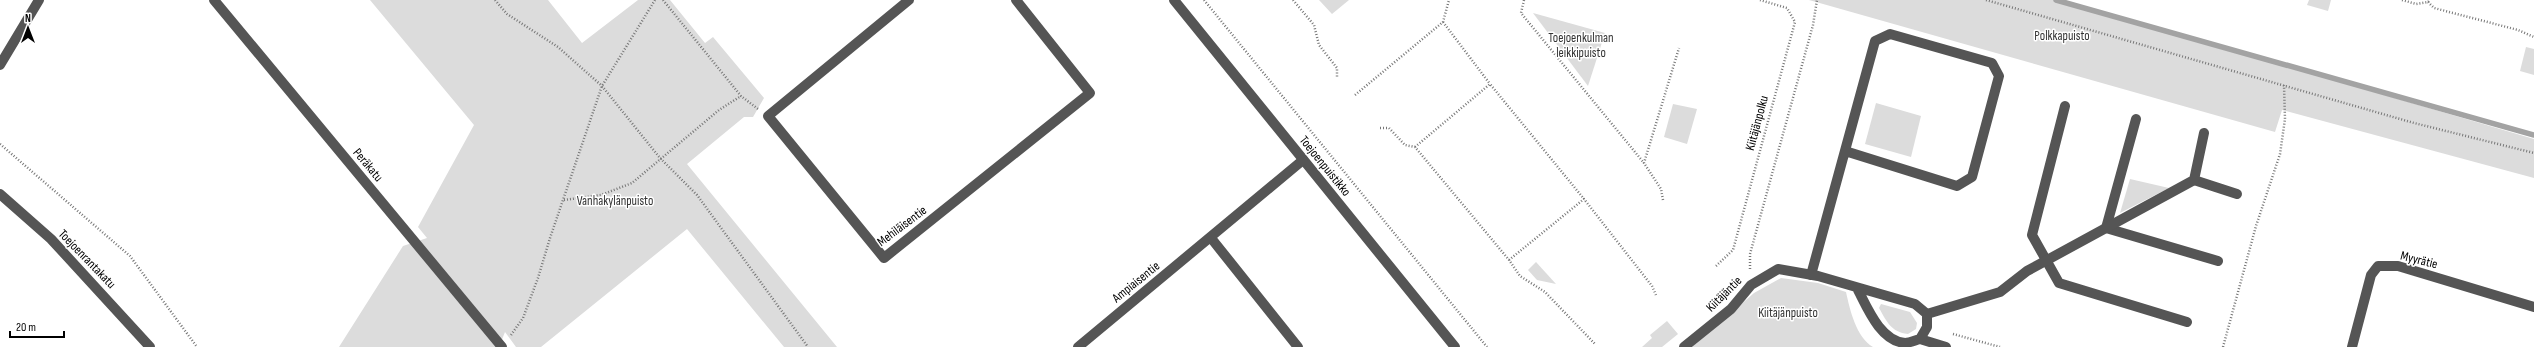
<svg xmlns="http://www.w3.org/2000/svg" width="2534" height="347" font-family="'Sofia Sans Condensed',sans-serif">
	<rect width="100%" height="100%" fill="#fff"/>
	<!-- green -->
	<g fill="#dcdcdc">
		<path d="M 370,0 L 548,0 L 582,43 L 638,0 L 670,0 L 705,43 L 713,37 L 764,98 L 753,117 L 744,117 L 687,164 L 837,347 L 784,347 L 687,229 L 541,347 L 516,347 L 505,332 L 499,347 L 339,347 L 403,246 L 427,238 L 418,227 L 474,125 Z"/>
		<path d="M 1319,0 L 1349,0 L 1332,14 Z"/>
		<path d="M 1809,0 L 2061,0 L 2534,139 L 2534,178 L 2282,110 L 2275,132 Z"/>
		<path d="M 2309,0 L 2331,0 L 2328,11 L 2307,5 Z"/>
		<path d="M 1533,13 L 1605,33 L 1588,86 Z"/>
		<path d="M 2526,47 L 2534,49 L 2534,75 L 2520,71 Z"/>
		<path d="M 1876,103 L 1921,116 L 1911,157 L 1865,144 Z"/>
		<path d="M 1673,104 L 1697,109 L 1687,144 L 1664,137 Z"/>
		<path d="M 2130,179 L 2169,188 L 2120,213 Z"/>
		<path d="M 1536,262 L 1556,284 L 1537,280 L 1528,270 Z"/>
		<path d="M 1781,278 L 1818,283 L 1846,292 C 1850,310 1856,337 1873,347 L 1692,347 L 1754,293 Z"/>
		<path d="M 1881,304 L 1910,312 L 1917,323 L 1916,329 L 1908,334 C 1891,332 1887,322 1879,308 Z"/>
		<path d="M 1667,321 L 1678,334 L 1662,347 L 1642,347 L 1652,338 L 1650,335 Z"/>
	</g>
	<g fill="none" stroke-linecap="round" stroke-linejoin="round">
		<!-- stream -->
		<path stroke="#a3a3a3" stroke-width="5.5" d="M 2056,0 L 2534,135"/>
		<!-- path -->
		<g stroke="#777" stroke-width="2.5" stroke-dasharray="1 2" stroke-linecap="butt">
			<path d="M 495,0 L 507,14 L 558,47 L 602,86 L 660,158 L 697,195 L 808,347"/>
			<path d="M 663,0 L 741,96 L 758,109"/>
			<path d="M 1204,0 L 1487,347"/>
			<path d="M 1293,0 L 1314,25 L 1319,45 L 1337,68 L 1337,77"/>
			<path d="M 1524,0 L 1521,13 L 1644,163"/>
			<path d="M 1986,0 L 2414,123 L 2534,153"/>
			<path d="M 2402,0 L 2416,4 L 2428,2 L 2430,0"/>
			<path d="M 2428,2 L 2434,8 L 2518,30 L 2534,37"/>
			<path d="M 1443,22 L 1490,84"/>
			<path d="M 1355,95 L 1443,22 L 1449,0"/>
			<path d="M 1380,128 L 1389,128 L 1405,145 L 1415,147 L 1509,260 L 1520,276 L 1545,292 L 1595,344"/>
			<path d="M 0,144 L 130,256 L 197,347"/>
			<path d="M 1415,147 L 1490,84 L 1584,199"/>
			<path d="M 564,200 L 601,195 L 632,183 L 719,110 L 741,96"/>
			<path d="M 1663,200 L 1661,189 L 1644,163 L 1679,48"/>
			<path d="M 1509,260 L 1584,199 L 1652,286 L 1656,295"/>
			<path d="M 1716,266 L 1733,250 L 1795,22 L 1787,8 L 1760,0"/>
			<path d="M 1750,269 L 1750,254 L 1813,25 L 1817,0"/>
			<path d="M 1953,334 L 2000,347"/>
			<path d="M 511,335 L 523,318 L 538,278 L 550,238 L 602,86 L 655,0"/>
			<path d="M 2223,347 L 2256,226 L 2280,154 L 2285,119 L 2284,85"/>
		</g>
		<!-- minor -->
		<g stroke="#555" stroke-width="10">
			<path d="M 214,0 L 502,347"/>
			<path d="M 909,0 L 768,116 L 884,258 L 1090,93 L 1016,0"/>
			<path d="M 1174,0 L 1455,347"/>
			<path d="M 0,65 L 39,0"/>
			<path d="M 2065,106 L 2032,235 L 2059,283 L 2187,322"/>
			<path d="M 2136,119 L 2106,228 L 2218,261"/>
			<path d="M 2194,180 L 2237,194"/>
			<path d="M 0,194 L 51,239 L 150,347"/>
			<path d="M 1211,238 L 1298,347"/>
			<path d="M 1811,275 L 1875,41 L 1890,34 L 1992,63 L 1999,76 L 1972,177 L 1957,186 L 1845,151"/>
			<path d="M 1927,314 L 2000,292 L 2027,271 L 2194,180 L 2204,133"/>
			<path d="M 1920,339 L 1946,347"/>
			<path d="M 1078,347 L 1303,160"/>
			<path d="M 1684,347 L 1731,309 L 1751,285 L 1778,269 L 1818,276 L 1915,304 L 1927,314 L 1927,327 L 1920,339 C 1916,340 1909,343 1905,343 C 1880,341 1867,307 1857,288"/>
			<path d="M 2352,347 L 2371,275 L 2378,266 L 2398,266 L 2534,307"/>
		</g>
	</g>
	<g text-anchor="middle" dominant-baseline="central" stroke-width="3" stroke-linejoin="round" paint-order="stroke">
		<!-- park labels -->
		<g font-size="13" fill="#333" stroke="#fff">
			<text x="2062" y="36">Polkkapuisto</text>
			<text x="1581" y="38">Toejoenkulman<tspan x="1581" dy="15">leikkipuisto</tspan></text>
			<text x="615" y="201">Vanhakylänpuisto</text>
			<text x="1788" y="313">Kiitäjänpuisto</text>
		</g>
		<!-- street labels -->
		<g font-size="13" fill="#000" stroke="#fff">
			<text transform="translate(1757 123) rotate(-75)">Kiitäjänpolku</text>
			<text transform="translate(368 165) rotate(50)">Peräkatu</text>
			<text transform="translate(1325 166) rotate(51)">Toejoenpuistikko</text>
			<text transform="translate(902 226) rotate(-37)">Mehiläisentie</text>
			<text transform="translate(87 259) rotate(46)">Toejoenrantakatu</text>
			<text transform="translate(2419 260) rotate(14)">Myyrätie</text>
			<text transform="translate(1136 282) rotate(-39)">Ampiaisentie</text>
			<text transform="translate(1724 294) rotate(-45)">Kiitäjäntie</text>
		</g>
	</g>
	<!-- north arrow -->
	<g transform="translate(28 28)" stroke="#ffffff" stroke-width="3" paint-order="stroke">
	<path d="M0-3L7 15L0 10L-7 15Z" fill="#000000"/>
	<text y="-6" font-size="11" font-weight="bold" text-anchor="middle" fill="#000000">N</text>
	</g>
	<!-- scale -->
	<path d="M10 331v6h54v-6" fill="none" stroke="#000000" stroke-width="2"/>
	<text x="16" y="331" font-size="12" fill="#000000" stroke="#ffffff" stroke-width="3" paint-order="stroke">20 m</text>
</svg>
